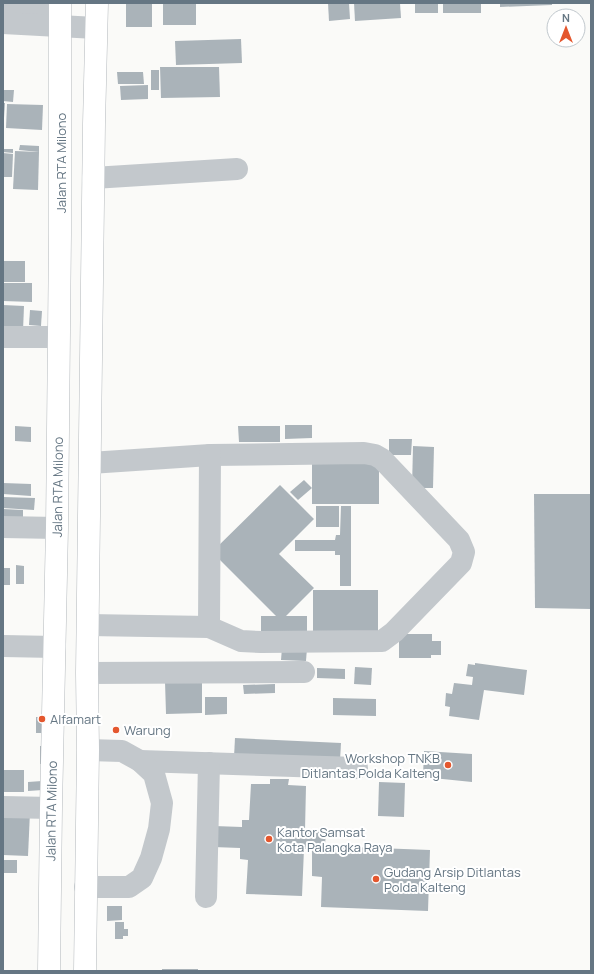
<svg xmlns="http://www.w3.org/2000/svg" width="594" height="974" font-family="Manrope,sans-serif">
	<rect width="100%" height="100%" fill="#fafaf8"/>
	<!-- building -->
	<g fill="#aab3b9">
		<rect x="126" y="3" width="26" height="24"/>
		<rect x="163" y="3" width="33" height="22"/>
		<path d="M 328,3 L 349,3 L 350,19 L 329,21 Z"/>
		<path d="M 354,3 L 400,3 L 401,18 L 355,21 Z"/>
		<rect x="415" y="3" width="23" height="10"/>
		<rect x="443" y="3" width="38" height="10"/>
		<path d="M 500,3 L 552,3 L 552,5 L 500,7 Z"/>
		<path d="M 241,39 L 242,63 L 176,65 L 175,41 Z"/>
		<path d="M 160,67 L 219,67 L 220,97 L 161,98 Z"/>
		<rect x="151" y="70" width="8" height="20"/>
		<path d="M 117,72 L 143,72 L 144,84 L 118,84 Z"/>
		<path d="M 148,85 L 148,99 L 121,100 L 120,86 Z"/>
		<path d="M 3,90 L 14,90 L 13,102 L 3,101 Z"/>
		<path d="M 3,103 L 5,103 L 4,118 L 3,118 Z"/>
		<path d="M 7,104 L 43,105 L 42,130 L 6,128 Z"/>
		<path d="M 20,145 L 39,146 L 39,152 L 19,150 Z"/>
		<path d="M 3,149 L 13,149 L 13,153 L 3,152 Z"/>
		<path d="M 15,151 L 39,152 L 38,190 L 13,189 Z"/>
		<path d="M 3,153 L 13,154 L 12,177 L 3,177 Z"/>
		<rect x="3" y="261" width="22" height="21"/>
		<path d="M 3,283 L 32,283 L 32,302 L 3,301 Z"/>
		<path d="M 3,305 L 24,306 L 23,331 L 3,330 Z"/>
		<path d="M 30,310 L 42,311 L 41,326 L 29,325 Z"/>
		<path d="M 285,425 L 312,425 L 312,438 L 285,439 Z"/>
		<path d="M 15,426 L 31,427 L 31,442 L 15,441 Z"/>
		<path d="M 238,426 L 280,426 L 280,442 L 239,442 Z"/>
		<path d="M 389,439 L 412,439 L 411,455 L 389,455 Z"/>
		<path d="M 413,446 L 434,447 L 433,488 L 412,488 Z"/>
		<rect x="312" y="459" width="67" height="45"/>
		<path d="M 304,480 L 312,488 L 298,500 L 290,492 Z"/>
		<path d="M 3,483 L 31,484 L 31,496 L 3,494 Z"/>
		<path d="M 280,485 L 314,519 L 279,554 L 314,588 L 286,616 L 307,616 L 307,632 L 261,632 L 261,616 L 276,616 L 212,552 Z"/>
		<path d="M 534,494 L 591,494 L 591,609 L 535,608 Z"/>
		<path d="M 3,497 L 35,498 L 34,510 L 3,508 Z"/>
		<rect x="316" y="506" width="23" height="21"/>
		<path d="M 341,506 L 351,506 L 351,586 L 340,586 L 340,555 L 335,555 L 335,551 L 295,551 L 295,540 L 335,540 L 336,535 L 340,535 Z"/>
		<path d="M 3,509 L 23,510 L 23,523 L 3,523 Z"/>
		<path d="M 16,565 L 24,566 L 24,584 L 16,584 Z"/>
		<rect x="3" y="568" width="7" height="17"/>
		<rect x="313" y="590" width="65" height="47"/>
		<path d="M 399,634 L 432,634 L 432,641 L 441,641 L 441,655 L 431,655 L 431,658 L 399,658 Z"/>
		<path d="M 282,648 L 307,648 L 306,661 L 281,660 Z"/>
		<path d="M 475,663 L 527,670 L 524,695 L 484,690 L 479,720 L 449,716 L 450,707 L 445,706 L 446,693 L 452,694 L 454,683 L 472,685 L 473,677 L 466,676 L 468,664 L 475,665 Z"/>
		<path d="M 355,667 L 372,668 L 371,685 L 354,684 Z"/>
		<path d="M 317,668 L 345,669 L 345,679 L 317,678 Z"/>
		<path d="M 165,681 L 202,681 L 202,713 L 166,714 Z"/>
		<path d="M 275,684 L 275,693 L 244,694 L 243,685 Z"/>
		<path d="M 205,697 L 227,697 L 227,714 L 205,715 Z"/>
		<path d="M 333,698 L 376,699 L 376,716 L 333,715 Z"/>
		<rect x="36" y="717" width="9" height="16"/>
		<path d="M 235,738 L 341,743 L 340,761 L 234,757 Z"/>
		<path d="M 40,746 L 48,746 L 47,764 L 40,764 Z"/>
		<path d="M 424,751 L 472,754 L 472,782 L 423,777 Z"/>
		<rect x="3" y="770" width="21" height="22"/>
		<path d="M 270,779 L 289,779 L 288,785 L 306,786 L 305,830 L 326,831 L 325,846 L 430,850 L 428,911 L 321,907 L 322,877 L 312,876 L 312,849 L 304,849 L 302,896 L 246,894 L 248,860 L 240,859 L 240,848 L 213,847 L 214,826 L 242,827 L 242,820 L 249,820 L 251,784 L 270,784 Z"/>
		<path d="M 42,781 L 43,790 L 28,791 L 28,782 Z"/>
		<path d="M 379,782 L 405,783 L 404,817 L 378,816 Z"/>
		<path d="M 3,811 L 30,812 L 28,856 L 3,855 Z"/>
		<rect x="3" y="860" width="14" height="13"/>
		<path d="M 107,906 L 122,906 L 122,920 L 107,921 Z"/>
		<path d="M 115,922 L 124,922 L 124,929 L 128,929 L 128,936 L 123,936 L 123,939 L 115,939 Z"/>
		<rect x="162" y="969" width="36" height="2"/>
	</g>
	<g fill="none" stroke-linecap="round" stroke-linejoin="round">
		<!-- highway casing -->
		<g stroke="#b4b9bd" stroke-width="23">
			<g id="highway">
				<path id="s1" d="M 49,971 L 51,808 L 57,528 L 60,234 L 60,3"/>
				<path d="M 85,971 L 88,750 L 87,673 L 94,124 L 97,3"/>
			</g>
		</g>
		<!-- minor -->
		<g stroke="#c3c8cc" stroke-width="22">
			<path d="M 3,7 L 60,9"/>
			<path d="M 3,23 L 96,28"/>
			<path d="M 93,178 L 237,169"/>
			<path d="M 3,337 L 58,337"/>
			<path d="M 3,527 L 57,528"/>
			<path d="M 88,625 L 209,627 L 241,641 L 261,642 L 382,641 L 394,632 L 461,563 L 464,552 L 459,540 L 382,459 L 375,455 L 364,453 L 210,455 L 90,463"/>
			<path d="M 209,627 L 210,455"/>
			<path d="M 3,646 L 55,647"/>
			<path d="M 87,673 L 304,672"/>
			<path d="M 140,761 L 357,768"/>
			<path d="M 3,807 L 51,808"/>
			<path d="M 85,887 L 129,887 L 142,878 L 151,858 L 159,829 L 162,803 L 154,774 L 140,761 L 122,751 L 88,750"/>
			<path d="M 206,897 L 209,763"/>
		</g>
		<!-- highway -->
		<use href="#highway" stroke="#fff" stroke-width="22"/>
	</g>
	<!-- markers -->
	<g fill="#e4572e" stroke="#fff" stroke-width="1.5">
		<circle cx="42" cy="719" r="4"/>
		<circle cx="116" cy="730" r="4"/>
		<circle cx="448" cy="765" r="4"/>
		<circle cx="269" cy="839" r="4"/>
		<circle cx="376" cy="879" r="4"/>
	</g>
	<g text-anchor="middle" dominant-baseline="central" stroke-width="4" stroke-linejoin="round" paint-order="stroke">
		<!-- street labels -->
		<g font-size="13" fill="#657683" stroke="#fff">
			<text transform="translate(61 163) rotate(-90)">Jalan RTA Milono</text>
			<text stroke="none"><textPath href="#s1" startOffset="484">Jalan RTA Milono</textPath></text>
			<text stroke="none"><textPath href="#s1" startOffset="160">Jalan RTA Milono</textPath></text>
		</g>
		<!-- poi labels -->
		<g font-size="13" fill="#657683" stroke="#fff" text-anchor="start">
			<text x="50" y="719">Alfamart</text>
			<text x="124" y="730">Warung</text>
			<text x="440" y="758" text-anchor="end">Workshop TNKB<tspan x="440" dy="15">Ditlantas Polda Kalteng</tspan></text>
			<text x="277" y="832">Kantor Samsat<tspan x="277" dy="15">Kota Palangka Raya</tspan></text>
			<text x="384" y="872">Gudang Arsip Ditlantas<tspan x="384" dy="15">Polda Kalteng</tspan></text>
		</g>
	</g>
	<!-- border -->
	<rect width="594" height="974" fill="none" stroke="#657683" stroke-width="8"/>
	<!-- north arrow -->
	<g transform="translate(566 28)"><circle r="19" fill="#ffffff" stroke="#c1c8cd"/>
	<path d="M0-3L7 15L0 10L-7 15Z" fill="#e4572e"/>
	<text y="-6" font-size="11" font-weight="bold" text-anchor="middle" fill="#657683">N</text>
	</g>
</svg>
